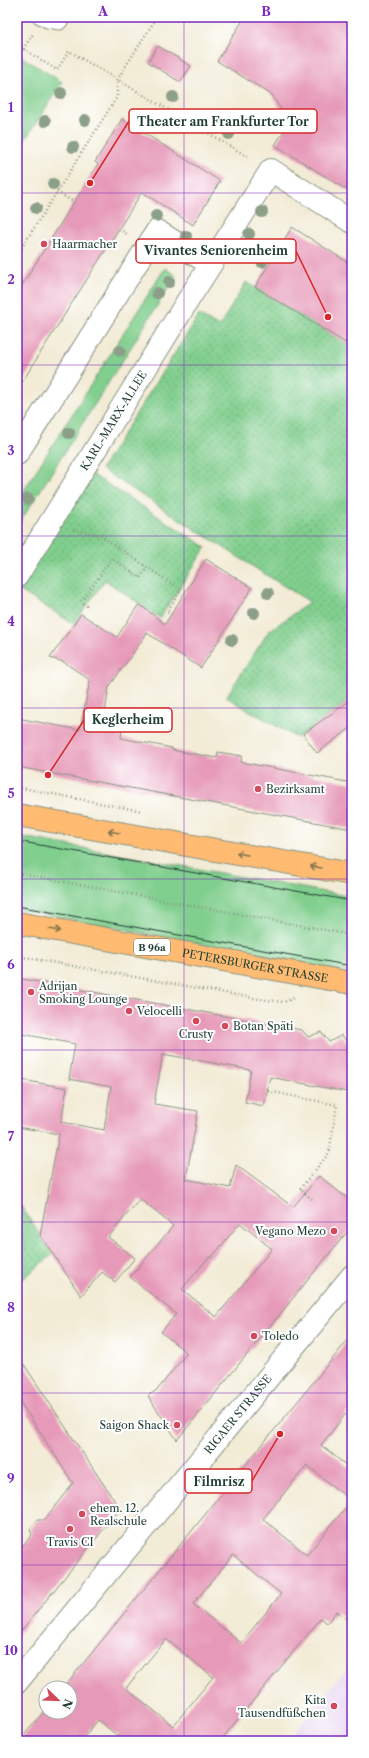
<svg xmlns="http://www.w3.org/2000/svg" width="369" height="1758" font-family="'Libre Caslon Text',serif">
	<defs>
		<pattern id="park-dots" width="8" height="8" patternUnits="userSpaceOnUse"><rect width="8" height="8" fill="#81cf8e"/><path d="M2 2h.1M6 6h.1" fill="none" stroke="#69a975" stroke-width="1.8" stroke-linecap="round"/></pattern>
	</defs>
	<rect width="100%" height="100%" fill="#fff"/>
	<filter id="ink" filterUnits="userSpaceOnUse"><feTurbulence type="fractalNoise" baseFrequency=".025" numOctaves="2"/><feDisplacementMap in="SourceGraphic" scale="8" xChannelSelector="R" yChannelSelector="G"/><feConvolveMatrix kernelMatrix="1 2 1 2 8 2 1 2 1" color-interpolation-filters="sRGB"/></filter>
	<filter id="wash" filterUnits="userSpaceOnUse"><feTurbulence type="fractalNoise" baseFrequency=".012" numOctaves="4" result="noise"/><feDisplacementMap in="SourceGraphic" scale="16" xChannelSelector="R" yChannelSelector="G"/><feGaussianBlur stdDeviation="0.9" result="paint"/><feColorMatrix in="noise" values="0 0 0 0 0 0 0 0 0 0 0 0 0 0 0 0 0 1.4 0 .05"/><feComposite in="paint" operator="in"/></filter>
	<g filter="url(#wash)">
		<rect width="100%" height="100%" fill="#f2ebd5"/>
		<!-- built -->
		<path fill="#e6d2f0" d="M 348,1667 L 352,1670 L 352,1741 L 288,1741 Z"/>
		<!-- grass -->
		<g fill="#81cf8e" stroke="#508661">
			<path d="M 17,54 L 62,82 L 17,153 Z"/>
			<path d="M 165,268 L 176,276 L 17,527 L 17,501 Z"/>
			<path d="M 17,836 L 352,897 L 352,971 L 347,972 L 17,909 Z"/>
		</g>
		<!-- park -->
		<g fill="url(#park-dots)" stroke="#508661">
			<path d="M 246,282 L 352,347 L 352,465 L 350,468 L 352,469 L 352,699 L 297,738 L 226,697 L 269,631 L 310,602 L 271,578 L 101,469 L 199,315 L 219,327 Z"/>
			<path d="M 90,473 L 206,547 L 160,618 L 105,580 L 74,624 L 17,589 Z"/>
			<path d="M 17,1200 L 53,1254 L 17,1284 Z"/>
		</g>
		<g id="blocks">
			<!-- building -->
			<g fill="#e699b8" fill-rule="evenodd">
				<path d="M 245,17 L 352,17 L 352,193 L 275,145 L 289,123 L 272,95 L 217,61 Z"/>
				<path d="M 158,46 L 191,66 L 180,82 L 148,62 Z"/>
				<path d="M 122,119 L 220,181 L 193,225 L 142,192 L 17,390 L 17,293 L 98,164 L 95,162 Z"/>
				<path d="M 292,227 L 352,265 L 352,347 L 255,287 Z"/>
				<path d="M 206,559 L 252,588 L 201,668 L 147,633 L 109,687 L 103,725 L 122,728 L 121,738 L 172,748 L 172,750 L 217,758 L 218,752 L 242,756 L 241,762 L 352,783 L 352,829 L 17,767 L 17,718 L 80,730 L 90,680 L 64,662 L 50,658 L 81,614 L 117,637 L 139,604 L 165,624 Z"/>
				<path d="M 352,699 L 352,727 L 317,753 L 303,734 Z"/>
				<path d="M 17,978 L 279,1026 L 302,1030 L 308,1037 L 321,1032 L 329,1042 L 342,1035 L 346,1041 L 352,1042 L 352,1093 L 270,1077 L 264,1106 L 245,1102 L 251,1070 L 163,1054 L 154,1104 L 198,1111 L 186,1179 L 230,1188 L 236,1165 L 293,1207 L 319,1176 L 352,1202 L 352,1226 L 177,1440 L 148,1396 L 158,1389 L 187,1353 L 161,1332 L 176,1314 L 130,1277 L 173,1226 L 140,1199 L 108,1237 L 135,1258 L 115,1282 L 102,1272 L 81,1296 L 40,1235 L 59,1134 L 17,1127 L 17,1079 L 67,1088 L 61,1122 L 104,1130 L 111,1087 L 69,1079 L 75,1044 L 17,1033 ZM 240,1223 L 272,1249 L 216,1317 L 182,1289 L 209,1257 L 211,1258 Z"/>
				<path d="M 352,1335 L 352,1406 L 321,1445 L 352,1470 L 352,1624 L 337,1611 L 327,1623 L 321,1618 L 220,1741 L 124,1741 L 98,1720 L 81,1741 L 19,1741 L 46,1709 L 46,1712 L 70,1712 L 70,1688 L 63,1688 ZM 307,1465 L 351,1501 L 307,1555 L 263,1519 ZM 233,1555 L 281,1594 L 241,1643 L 193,1604 ZM 166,1639 L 213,1677 L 173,1726 L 126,1688 Z"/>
				<path d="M 17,1354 L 120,1509 L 17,1636 L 17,1552 L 32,1535 L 30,1529 L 37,1520 L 44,1520 L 73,1483 L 17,1397 Z"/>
			</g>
		</g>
	</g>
	<g filter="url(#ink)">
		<use href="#blocks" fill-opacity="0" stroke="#889484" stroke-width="1"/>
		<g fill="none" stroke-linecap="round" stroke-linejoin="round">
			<!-- service casing -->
			<g stroke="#889484" stroke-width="13">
				<path id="service" d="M 38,17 L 47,22 L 60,24 L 66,17"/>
			</g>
			<!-- minor casing -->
			<g stroke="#889484" stroke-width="24">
				<g id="minor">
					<path d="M 17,454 L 157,231 L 210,264"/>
					<path id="s1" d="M 17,576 L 190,297 L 271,170 L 352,222"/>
					<path id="s2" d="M 17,1682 L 352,1276"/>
				</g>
			</g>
			<!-- primary casing -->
			<g stroke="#889484" stroke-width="24">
				<g id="primary">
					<path d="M 17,815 L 352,874"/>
					<path id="s3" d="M 17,923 L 352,983"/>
				</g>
			</g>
			<!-- path -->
			<g stroke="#889484" stroke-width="2.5" stroke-dasharray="1 3" stroke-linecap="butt">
				<path d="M 17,45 L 57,70 L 69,51 L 250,158"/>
				<path d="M 23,49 L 33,34"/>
				<path d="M 57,192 L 74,202"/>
				<path d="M 119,229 L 127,234"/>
				<path d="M 17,255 L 117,97 L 117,80 L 157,17"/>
				<path d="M 73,530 L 98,534 L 181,590 L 167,612 L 171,615"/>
				<path d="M 87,606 L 81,602 L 112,558 L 140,578 L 148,567"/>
				<path d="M 17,787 L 141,811"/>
				<path d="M 17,873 L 352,935"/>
				<path d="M 17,956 L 259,999 L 284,1002 L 296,997"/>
				<path d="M 268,1091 L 337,1105 L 329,1153 L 300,1189 L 312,1199"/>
			</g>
			<!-- service -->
			<use href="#service" stroke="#fff" stroke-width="11"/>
			<!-- minor -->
			<use href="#minor" stroke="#fff" stroke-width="22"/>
			<!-- primary -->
			<use href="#primary" stroke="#ffbb71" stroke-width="22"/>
			<!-- tram -->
			<g stroke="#1f3d34" stroke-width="1">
				<path d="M 17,841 L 352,901"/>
				<path d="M 17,906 L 352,966"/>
			</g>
		</g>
		<!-- trees -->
		<g fill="#8ca089">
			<circle cx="61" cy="93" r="6"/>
			<circle cx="173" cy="97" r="6"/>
			<circle cx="85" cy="120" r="6"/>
			<circle cx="45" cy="121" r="6"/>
			<circle cx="229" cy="134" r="6"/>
			<circle cx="73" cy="147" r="6"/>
			<circle cx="53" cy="184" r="6"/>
			<circle cx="36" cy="208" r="6"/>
			<circle cx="262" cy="212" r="6"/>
			<circle cx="156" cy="216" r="6"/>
			<circle cx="249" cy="234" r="6"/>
			<circle cx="186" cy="236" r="6"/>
			<circle cx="262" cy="262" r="6"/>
			<circle cx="169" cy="282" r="6"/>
			<circle cx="157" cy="293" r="6"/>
			<circle cx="120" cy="351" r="6"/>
			<circle cx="69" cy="433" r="6"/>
			<circle cx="28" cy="499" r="6"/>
			<circle cx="268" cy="593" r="6"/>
			<circle cx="254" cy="613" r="6"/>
			<circle cx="232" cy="640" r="6"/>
		</g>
		<!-- one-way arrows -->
		<defs><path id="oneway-shaft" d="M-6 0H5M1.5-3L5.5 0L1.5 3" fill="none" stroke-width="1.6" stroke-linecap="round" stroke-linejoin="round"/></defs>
		<g stroke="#84764f">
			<use href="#oneway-shaft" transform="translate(114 832) rotate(-170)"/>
			<use href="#oneway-shaft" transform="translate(242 854) rotate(-170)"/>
			<use href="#oneway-shaft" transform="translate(316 867) rotate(-170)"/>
			<use href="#oneway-shaft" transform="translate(55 930) rotate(10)"/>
		</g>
	</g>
	<!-- grid -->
	<path fill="none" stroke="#7b2cbf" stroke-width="1" stroke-opacity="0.55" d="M 184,17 L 184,1741M 17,193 L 352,193M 17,365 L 352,365M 17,536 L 352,536M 17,708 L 352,708M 17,879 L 352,879M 17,1050 L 352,1050M 17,1222 L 352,1222M 17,1393 L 352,1393M 17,1565 L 352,1565"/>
	<!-- markers -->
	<g fill="#d1495b" stroke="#fff" stroke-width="1.5">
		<circle cx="44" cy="244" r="4"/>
		<circle cx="258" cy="789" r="4"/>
		<circle cx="31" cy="992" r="4"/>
		<circle cx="129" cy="1011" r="4"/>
		<circle cx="196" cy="1021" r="4"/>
		<circle cx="225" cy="1026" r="4"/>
		<circle cx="334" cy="1231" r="4"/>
		<circle cx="254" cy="1336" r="4"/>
		<circle cx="177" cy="1425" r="4"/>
		<circle cx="82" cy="1514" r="4"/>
		<circle cx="70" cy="1529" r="4"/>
		<circle cx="334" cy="1706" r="4"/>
	</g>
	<g text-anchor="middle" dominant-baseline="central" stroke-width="4" stroke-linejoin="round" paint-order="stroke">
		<!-- shield labels -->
		<rect fill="#fff" stroke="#627771" stroke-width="1" x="134" y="939" width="36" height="16" rx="3"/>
		<g font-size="10" font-weight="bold" fill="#1f3d34">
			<text x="152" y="947">B 96a</text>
		</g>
		<!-- poi labels -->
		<g font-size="11" fill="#1f3d34" stroke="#fff" text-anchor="start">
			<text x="52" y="244">Haarmacher</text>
			<text x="266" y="789">Bezirksamt</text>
			<text x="39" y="986">Adrijan<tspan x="39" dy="13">Smoking Lounge</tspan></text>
			<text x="137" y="1011">Velocelli</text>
			<text x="233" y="1026">Botan Späti</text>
			<text x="196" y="1034" text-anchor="middle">Crusty</text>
			<text x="326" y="1231" text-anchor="end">Vegano Mezo</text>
			<text x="262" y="1336">Toledo</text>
			<text x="169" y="1425" text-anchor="end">Saigon Shack</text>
			<text x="90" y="1508">ehem. 12.<tspan x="90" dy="13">Realschule</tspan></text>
			<text x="70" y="1542" text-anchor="middle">Travis CI</text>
			<text x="326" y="1700" text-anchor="end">Kita<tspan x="326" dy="13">Tausendfüßchen</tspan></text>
		</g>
		<!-- street labels -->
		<g font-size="11" fill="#1f3d34" stroke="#fff">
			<text stroke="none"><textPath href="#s1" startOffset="183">KARL-MARX-ALLEE</textPath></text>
			<text stroke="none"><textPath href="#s3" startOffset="242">PETERSBURGER STRASSE</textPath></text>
			<text stroke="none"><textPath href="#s2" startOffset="347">RIGAER STRASSE</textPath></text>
		</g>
	</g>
	<!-- callouts -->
	<path fill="none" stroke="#d62828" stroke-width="1.5" d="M90 183L129 121M328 317L296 251M48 775L84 720M280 1434L252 1481"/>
	<g fill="#d62828" stroke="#fff" stroke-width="1.5">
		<circle cx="90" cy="183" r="4"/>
		<circle cx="328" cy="317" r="4"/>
		<circle cx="48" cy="775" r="4"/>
		<circle cx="280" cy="1434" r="4"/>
	</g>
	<g fill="#fff" stroke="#d62828" stroke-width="1.5">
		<rect x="129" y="109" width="188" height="24" rx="4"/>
		<rect x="136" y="239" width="160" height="24" rx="4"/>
		<rect x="84" y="708" width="88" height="24" rx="4"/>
		<rect x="185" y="1469" width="67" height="24" rx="4"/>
	</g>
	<g font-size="12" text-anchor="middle" font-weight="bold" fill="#1f3d34">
		<text x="223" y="126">Theater am Frankfurter Tor</text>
		<text x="216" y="255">Vivantes Seniorenheim</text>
		<text x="128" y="724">Keglerheim</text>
		<text x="219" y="1486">Filmrisz</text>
	</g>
	<!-- margin -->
	<rect width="369" height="1758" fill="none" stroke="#fff" stroke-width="44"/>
	<!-- north arrow -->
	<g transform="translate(58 1700) rotate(113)"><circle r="19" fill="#ffffff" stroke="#a5b1ae"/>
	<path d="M0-3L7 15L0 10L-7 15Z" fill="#d1495b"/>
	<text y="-6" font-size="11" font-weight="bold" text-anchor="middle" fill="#1f3d34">N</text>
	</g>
	<rect x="22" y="22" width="325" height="1714" fill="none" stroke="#7b2cbf" stroke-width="1.5"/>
	<g font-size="13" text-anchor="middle" font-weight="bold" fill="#7b2cbf">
		<text x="103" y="16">A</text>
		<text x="266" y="16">B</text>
		<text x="11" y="112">1</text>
		<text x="11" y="284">2</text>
		<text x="11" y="455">3</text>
		<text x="11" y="626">4</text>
		<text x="11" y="798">5</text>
		<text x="11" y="969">6</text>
		<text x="11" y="1141">7</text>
		<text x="11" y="1312">8</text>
		<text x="11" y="1483">9</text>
		<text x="11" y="1655">10</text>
	</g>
</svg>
